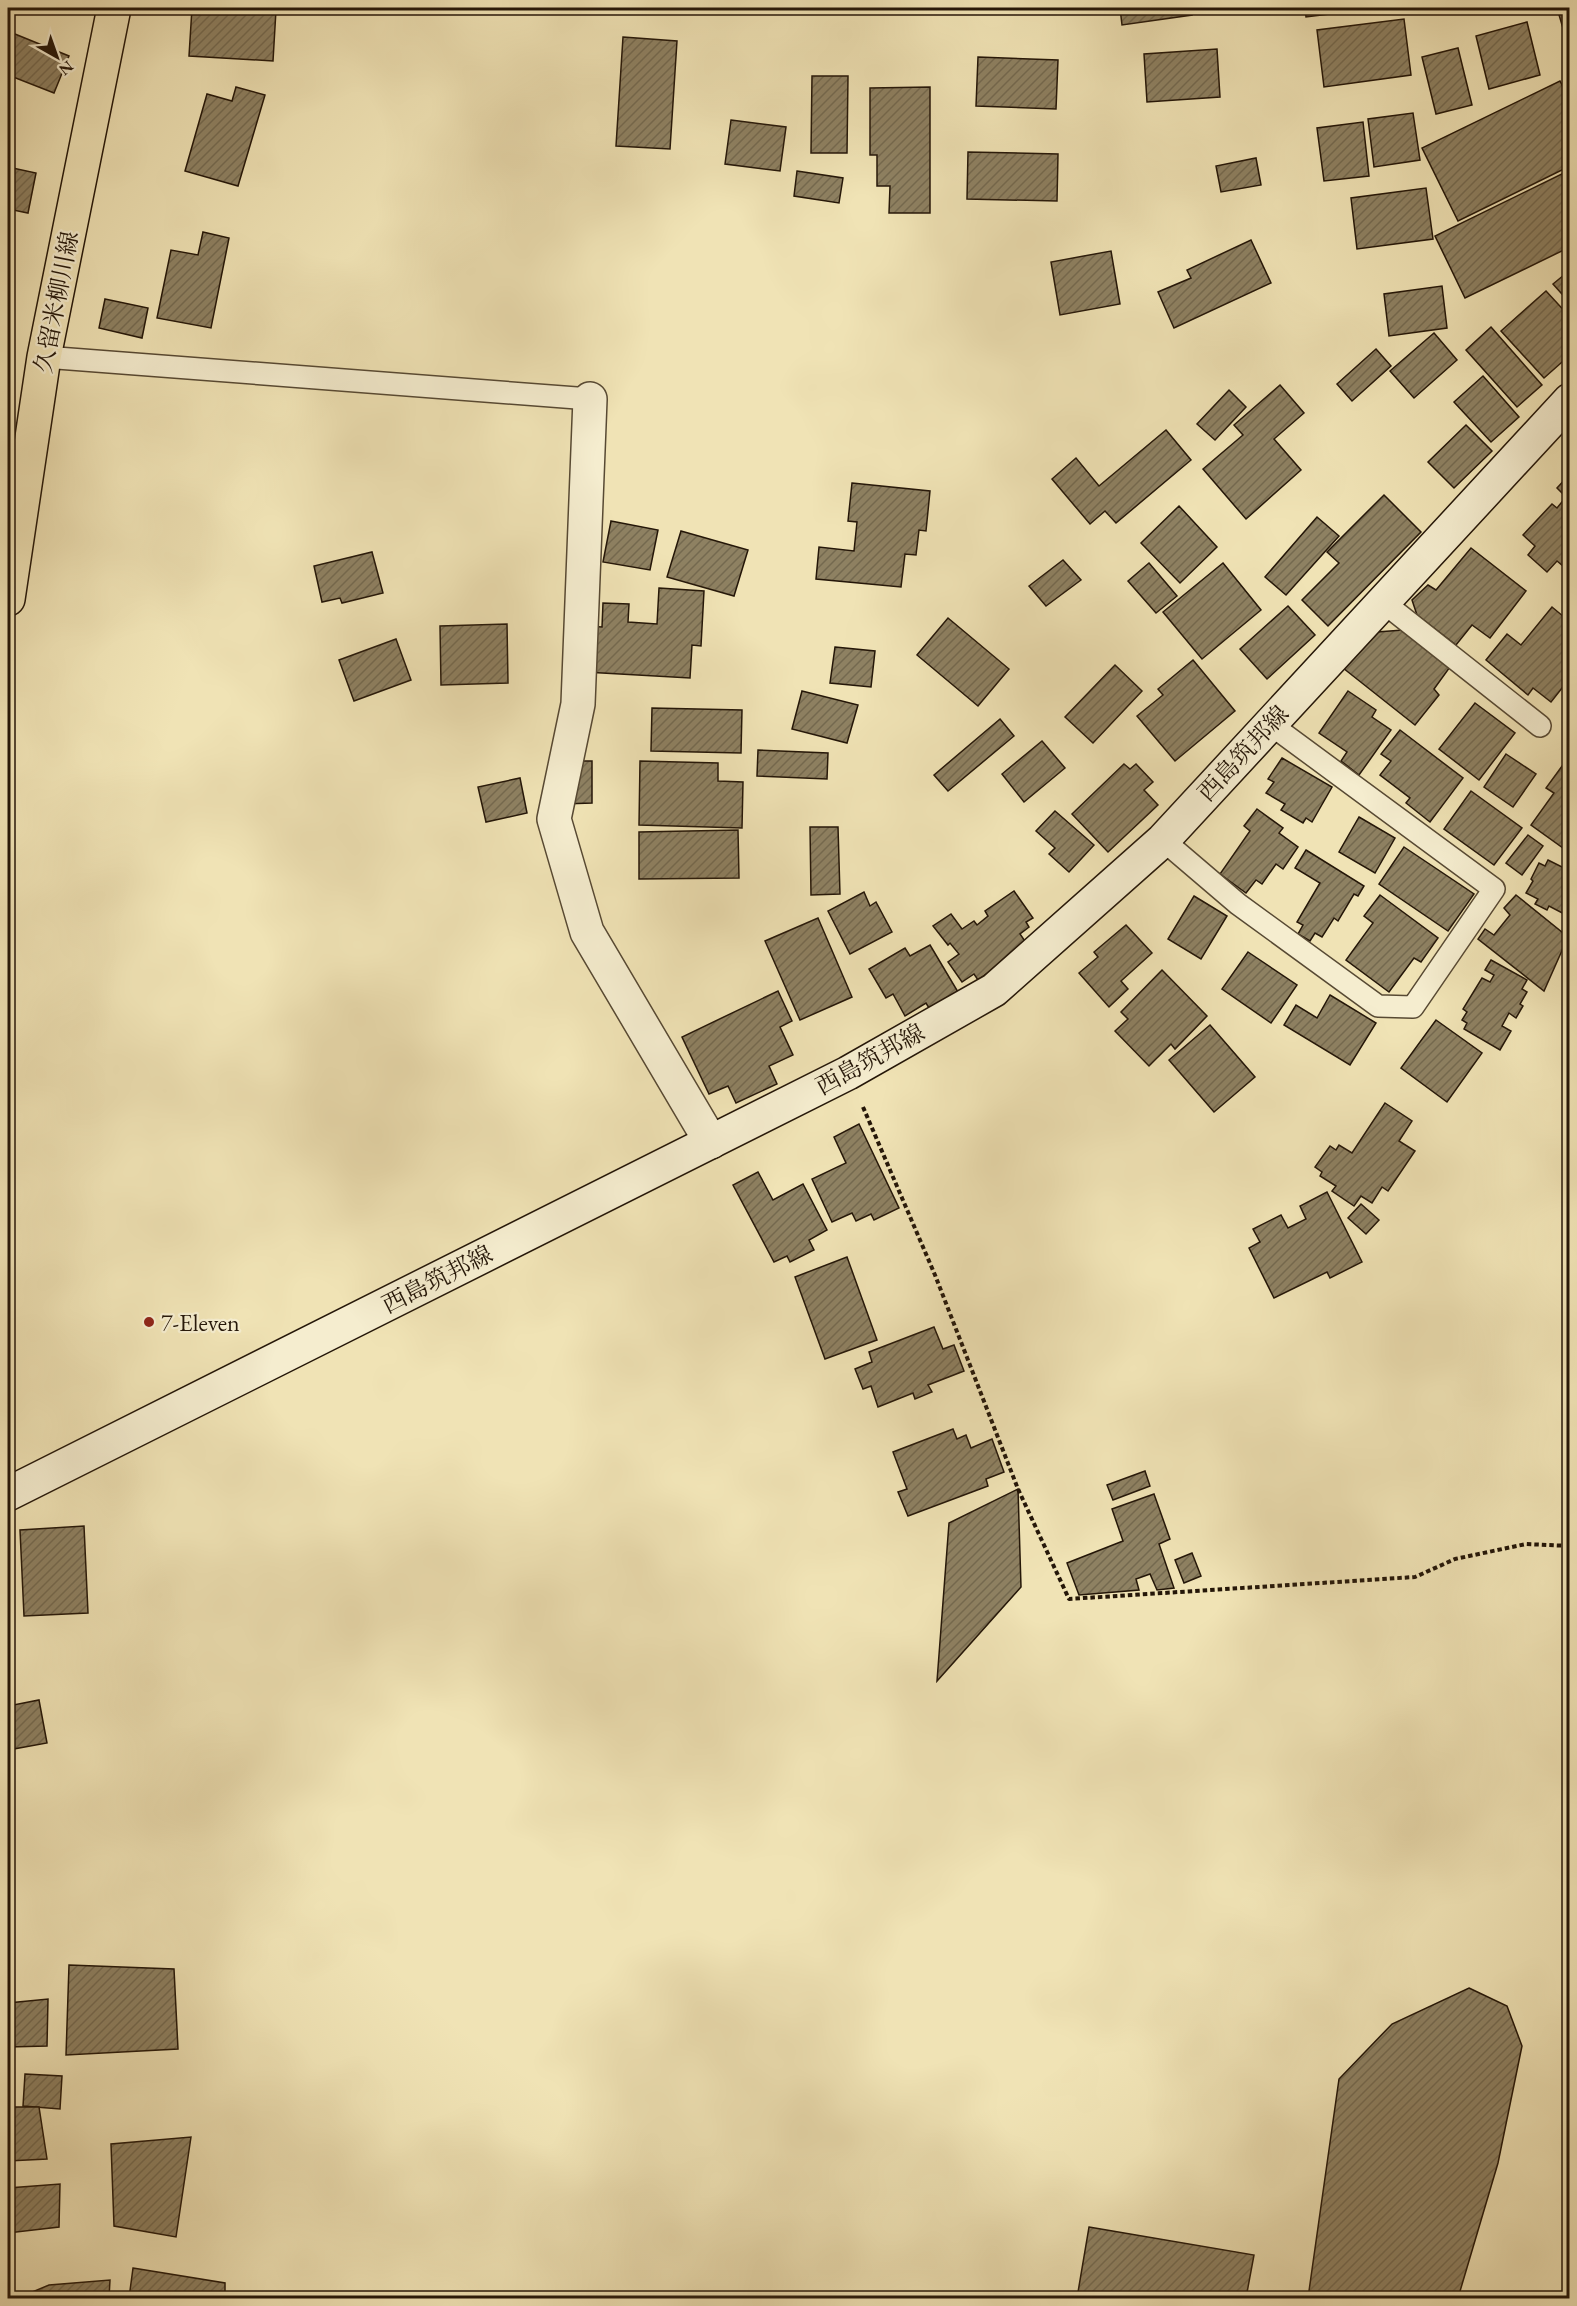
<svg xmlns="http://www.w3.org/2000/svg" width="1577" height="2306" font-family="'EB Garamond','Noto Serif JP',serif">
	<defs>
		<pattern id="building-hatch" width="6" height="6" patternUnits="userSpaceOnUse" patternTransform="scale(1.5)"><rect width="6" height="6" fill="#8e8162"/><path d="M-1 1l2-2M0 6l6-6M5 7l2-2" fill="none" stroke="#74694f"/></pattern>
	</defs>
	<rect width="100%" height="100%" fill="#f0e3b5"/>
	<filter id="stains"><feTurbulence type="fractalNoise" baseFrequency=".00333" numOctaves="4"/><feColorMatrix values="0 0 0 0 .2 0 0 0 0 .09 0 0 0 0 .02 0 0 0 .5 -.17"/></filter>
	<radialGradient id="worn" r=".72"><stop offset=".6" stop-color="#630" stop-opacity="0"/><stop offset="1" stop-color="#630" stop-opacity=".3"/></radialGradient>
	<!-- building -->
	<g fill="url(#building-hatch)" stroke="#241608" stroke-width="1.5">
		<path d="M 192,8 L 276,10 L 273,61 L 189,56 Z"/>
		<path d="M 1120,8 L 1191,8 L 1192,15 L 1122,25 Z"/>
		<path d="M 1305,8 L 1379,8 L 1306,17 Z"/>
		<path d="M 1557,8 L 1570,8 L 1570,52 Z"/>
		<path d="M 1404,19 L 1411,75 L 1324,87 L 1317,30 Z"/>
		<path d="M 1527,22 L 1540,75 L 1489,89 L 1476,36 Z"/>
		<path d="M 10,32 L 69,56 L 54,93 L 8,75 L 8,38 Z"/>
		<path d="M 623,37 L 677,41 L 670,149 L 616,146 Z"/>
		<path d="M 1458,48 L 1472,105 L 1436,114 L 1422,57 Z"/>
		<path d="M 1217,49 L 1220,97 L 1147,102 L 1144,54 Z"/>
		<path d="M 978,57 L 1058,60 L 1056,109 L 976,106 Z"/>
		<path d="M 812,76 L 848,76 L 847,153 L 811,153 Z"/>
		<path d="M 1560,81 L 1570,101 L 1570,166 L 1458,221 L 1422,148 Z"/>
		<path d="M 236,87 L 265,95 L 238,186 L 185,171 L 207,94 L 232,101 Z"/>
		<path d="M 930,87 L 930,213 L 889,213 L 890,186 L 877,186 L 877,155 L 870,155 L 870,88 Z"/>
		<path d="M 1413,113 L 1420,160 L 1374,167 L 1368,119 Z"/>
		<path d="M 731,120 L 786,127 L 780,171 L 725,164 Z"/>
		<path d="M 1363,122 L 1369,176 L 1324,181 L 1317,128 Z"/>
		<path d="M 968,152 L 1058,154 L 1057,201 L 967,199 Z"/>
		<path d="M 1256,158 L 1261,185 L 1221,192 L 1216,166 Z"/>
		<path d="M 8,167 L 36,173 L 28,213 L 8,209 Z"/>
		<path d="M 1570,170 L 1570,247 L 1465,298 L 1435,236 Z"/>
		<path d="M 797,171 L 843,178 L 839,203 L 794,196 Z"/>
		<path d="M 1426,188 L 1433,239 L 1357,249 L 1351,198 Z"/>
		<path d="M 203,232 L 229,238 L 211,328 L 157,318 L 171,250 L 198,255 Z"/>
		<path d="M 1251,240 L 1271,283 L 1174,328 L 1158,292 L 1191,278 L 1187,270 Z"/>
		<path d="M 1111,251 L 1120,304 L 1060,315 L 1051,262 Z"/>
		<path d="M 1570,270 L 1570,303 L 1553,284 Z"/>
		<path d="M 1442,286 L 1447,328 L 1389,336 L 1384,294 Z"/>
		<path d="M 1546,291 L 1570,317 L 1570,355 L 1544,378 L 1501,331 Z"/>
		<path d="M 105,299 L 148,308 L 142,338 L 99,328 Z"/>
		<path d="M 1491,327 L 1542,385 L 1517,407 L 1466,350 Z"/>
		<path d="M 1434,333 L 1457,360 L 1414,398 L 1390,371 Z"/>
		<path d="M 1376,349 L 1391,366 L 1352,401 L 1337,384 Z"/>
		<path d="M 1483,376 L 1519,417 L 1491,442 L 1454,402 Z"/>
		<path d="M 1280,385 L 1304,413 L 1274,439 L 1301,470 L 1246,519 L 1203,469 L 1243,435 L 1234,425 Z"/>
		<path d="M 1229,390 L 1246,407 L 1215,440 L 1197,424 Z"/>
		<path d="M 1466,425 L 1492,451 L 1454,488 L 1428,462 Z"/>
		<path d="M 1166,430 L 1191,460 L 1116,523 L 1105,511 L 1090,524 L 1052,479 L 1076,458 L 1099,486 Z"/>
		<path d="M 1570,474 L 1570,572 L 1557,561 L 1547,572 L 1528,555 L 1535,546 L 1523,535 L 1552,504 L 1557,508 L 1566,497 L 1557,488 Z"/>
		<path d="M 852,483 L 930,491 L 926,531 L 919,530 L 916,555 L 905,554 L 901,587 L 816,579 L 819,547 L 854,551 L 857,522 L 848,521 Z"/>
		<path d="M 1384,495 L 1421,532 L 1328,626 L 1302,600 L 1339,563 L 1327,552 Z"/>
		<path d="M 1179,506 L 1217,547 L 1180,583 L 1141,543 Z"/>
		<path d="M 1317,517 L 1339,536 L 1286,595 L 1265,577 Z"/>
		<path d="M 611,521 L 658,530 L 650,570 L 603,562 Z"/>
		<path d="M 681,531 L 748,550 L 734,596 L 667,577 Z"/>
		<path d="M 1471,548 L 1526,591 L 1490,638 L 1472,625 L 1456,645 L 1417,615 L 1412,600 L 1428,585 L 1436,590 Z"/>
		<path d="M 372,552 L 383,593 L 342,603 L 340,598 L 322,602 L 314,566 Z"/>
		<path d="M 1063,560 L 1081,580 L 1046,606 L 1029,586 Z"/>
		<path d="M 1149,563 L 1177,596 L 1156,613 L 1128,581 Z"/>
		<path d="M 1223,563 L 1261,610 L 1202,659 L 1163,612 Z"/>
		<path d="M 659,588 L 704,591 L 701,646 L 692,645 L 690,678 L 585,672 L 587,626 L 602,627 L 603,603 L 629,604 L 628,622 L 657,624 Z"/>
		<path d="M 1288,606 L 1315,635 L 1267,679 L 1240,649 Z"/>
		<path d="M 1552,607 L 1570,622 L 1570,678 L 1551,702 L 1533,688 L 1528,695 L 1486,660 L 1507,634 L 1521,645 Z"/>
		<path d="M 948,618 L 1009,669 L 978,706 L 917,655 Z"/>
		<path d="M 507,624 L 508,683 L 441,685 L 440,626 Z"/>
		<path d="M 1403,630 L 1450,667 L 1434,689 L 1439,695 L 1415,725 L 1343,668 L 1377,632 Z"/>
		<path d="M 396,639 L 411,680 L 354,701 L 339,660 Z"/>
		<path d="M 835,647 L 875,651 L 871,687 L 830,683 Z"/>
		<path d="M 1193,660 L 1235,711 L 1175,761 L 1137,716 L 1163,695 L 1158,689 Z"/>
		<path d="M 1115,665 L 1142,691 L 1093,743 L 1065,717 Z"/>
		<path d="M 802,691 L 858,705 L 847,743 L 792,729 Z"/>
		<path d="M 1348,691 L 1376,710 L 1372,717 L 1391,730 L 1359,775 L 1341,761 L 1347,752 L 1319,733 Z"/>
		<path d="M 1475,703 L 1515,733 L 1479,780 L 1439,749 Z"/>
		<path d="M 652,708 L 742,710 L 741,753 L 651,751 Z"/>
		<path d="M 1000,719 L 1014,736 L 948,791 L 934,775 Z"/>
		<path d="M 1400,730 L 1463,778 L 1430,822 L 1406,803 L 1410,798 L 1380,775 L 1391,761 L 1381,754 Z"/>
		<path d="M 1042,741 L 1065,768 L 1024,802 L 1002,774 Z"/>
		<path d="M 758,750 L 828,753 L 827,779 L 757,776 Z"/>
		<path d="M 1506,754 L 1536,774 L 1513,807 L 1484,787 Z"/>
		<path d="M 1282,758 L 1332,787 L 1312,822 L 1306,818 L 1303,823 L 1281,810 L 1285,804 L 1266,793 L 1274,782 L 1268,779 Z"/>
		<path d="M 562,761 L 592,761 L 592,803 L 563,804 Z"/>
		<path d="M 640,761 L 718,763 L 718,781 L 743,782 L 742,828 L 639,825 Z"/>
		<path d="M 1565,762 L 1570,765 L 1570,853 L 1531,825 L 1554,793 L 1546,788 Z"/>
		<path d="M 1124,764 L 1130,769 L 1136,764 L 1153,782 L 1144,790 L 1158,805 L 1108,852 L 1072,814 Z"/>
		<path d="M 520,778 L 527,813 L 486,822 L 478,787 Z"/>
		<path d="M 1471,791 L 1522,828 L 1494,865 L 1444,829 Z"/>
		<path d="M 1257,809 L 1283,828 L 1279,833 L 1298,847 L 1283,869 L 1276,864 L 1262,884 L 1256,880 L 1246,893 L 1220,874 L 1250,831 L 1244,826 Z"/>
		<path d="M 1055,811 L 1094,845 L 1069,872 L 1049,854 L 1055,848 L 1036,831 Z"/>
		<path d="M 1359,817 L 1395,838 L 1375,873 L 1339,852 Z"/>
		<path d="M 810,827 L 838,827 L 840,894 L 811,895 Z"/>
		<path d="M 738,830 L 739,878 L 639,879 L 639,832 Z"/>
		<path d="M 1528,835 L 1543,846 L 1522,875 L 1506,863 Z"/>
		<path d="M 1404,847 L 1474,894 L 1448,931 L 1379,884 Z"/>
		<path d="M 1306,850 L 1364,886 L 1358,896 L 1354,894 L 1338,921 L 1334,918 L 1322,937 L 1315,933 L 1310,941 L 1298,934 L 1303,925 L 1297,922 L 1320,883 L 1295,868 Z"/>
		<path d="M 1548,860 L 1570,871 L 1570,917 L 1549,906 L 1547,910 L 1535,904 L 1538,899 L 1526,893 L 1533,881 L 1531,879 L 1539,863 L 1545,866 Z"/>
		<path d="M 1014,891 L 1033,918 L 1026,922 L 1029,927 L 1020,934 L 1027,944 L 978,980 L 974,974 L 962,982 L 948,962 L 959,954 L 950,943 L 948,945 L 933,926 L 951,914 L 962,929 L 974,921 L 977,925 L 988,916 L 985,911 Z"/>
		<path d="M 864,892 L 870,906 L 876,902 L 892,932 L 850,954 L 828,911 Z"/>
		<path d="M 1380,895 L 1438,938 L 1421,962 L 1414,958 L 1389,992 L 1346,960 L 1373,923 L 1364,916 Z"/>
		<path d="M 1516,895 L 1568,937 L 1544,991 L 1478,939 L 1485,929 L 1494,935 L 1510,915 L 1504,908 Z"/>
		<path d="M 1194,896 L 1227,916 L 1201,959 L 1168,939 Z"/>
		<path d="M 818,918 L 852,997 L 800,1020 L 765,941 Z"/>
		<path d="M 1126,925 L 1152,953 L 1121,981 L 1128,989 L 1109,1007 L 1079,973 L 1098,957 L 1094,952 Z"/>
		<path d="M 930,945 L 958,992 L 929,1008 L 926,1003 L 905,1016 L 893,994 L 886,998 L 869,969 L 905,948 L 910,956 Z"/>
		<path d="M 1248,952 L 1297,985 L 1271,1023 L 1222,989 Z"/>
		<path d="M 1491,960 L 1527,980 L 1522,989 L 1527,992 L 1520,1004 L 1523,1006 L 1516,1018 L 1509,1013 L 1502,1026 L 1511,1031 L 1500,1050 L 1464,1029 L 1467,1023 L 1462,1020 L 1467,1012 L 1463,1009 L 1482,978 L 1490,982 L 1494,975 L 1485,970 Z"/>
		<path d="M 1162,970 L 1207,1016 L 1175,1049 L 1171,1044 L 1149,1066 L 1115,1031 L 1128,1019 L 1121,1012 Z"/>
		<path d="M 778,991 L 792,1021 L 780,1027 L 793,1055 L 769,1066 L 777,1084 L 736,1103 L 728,1086 L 709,1094 L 682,1037 Z"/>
		<path d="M 1330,995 L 1376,1023 L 1350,1065 L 1284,1025 L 1296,1005 L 1317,1018 Z"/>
		<path d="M 1436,1020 L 1482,1053 L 1447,1102 L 1401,1068 Z"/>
		<path d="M 1210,1025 L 1255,1077 L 1214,1112 L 1169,1060 Z"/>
		<path d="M 1385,1103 L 1412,1121 L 1399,1141 L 1415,1151 L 1388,1191 L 1382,1187 L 1372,1203 L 1361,1196 L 1354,1206 L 1332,1191 L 1336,1186 L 1320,1176 L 1322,1172 L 1315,1167 L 1330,1146 L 1336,1150 L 1339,1145 L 1352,1153 Z"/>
		<path d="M 859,1124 L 899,1208 L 874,1220 L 871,1214 L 856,1221 L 852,1213 L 832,1222 L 812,1179 L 846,1163 L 834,1137 Z"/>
		<path d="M 758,1172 L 773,1200 L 803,1184 L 827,1230 L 809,1240 L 814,1250 L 790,1262 L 787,1256 L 774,1262 L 733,1185 Z"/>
		<path d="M 1327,1192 L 1362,1262 L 1330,1278 L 1327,1272 L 1274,1298 L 1249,1248 L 1260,1242 L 1253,1229 L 1281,1215 L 1288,1228 L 1306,1219 L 1300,1206 Z"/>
		<path d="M 1361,1204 L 1379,1220 L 1366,1234 L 1348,1218 Z"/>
		<path d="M 847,1257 L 877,1340 L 825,1359 L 795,1277 Z"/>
		<path d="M 934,1327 L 943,1349 L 954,1345 L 964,1371 L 928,1385 L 932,1392 L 915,1399 L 913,1393 L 878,1407 L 871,1386 L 863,1389 L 855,1369 L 872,1362 L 869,1352 Z"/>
		<path d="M 953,1429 L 957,1439 L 966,1435 L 971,1448 L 992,1439 L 1004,1472 L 986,1479 L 988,1486 L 908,1516 L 898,1492 L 907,1489 L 893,1452 Z"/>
		<path d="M 1145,1471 L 1150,1486 L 1113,1500 L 1107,1485 Z"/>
		<path d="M 1018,1489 L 1021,1587 L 937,1681 L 949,1523 Z"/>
		<path d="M 1154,1494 L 1170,1539 L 1159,1544 L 1174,1588 L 1157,1590 L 1150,1574 L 1136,1579 L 1139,1590 L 1079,1595 L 1067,1563 L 1123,1541 L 1112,1509 Z"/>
		<path d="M 84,1526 L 88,1613 L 24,1616 L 20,1530 Z"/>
		<path d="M 1192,1553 L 1201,1576 L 1184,1583 L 1175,1560 Z"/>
		<path d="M 39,1700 L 47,1743 L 8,1750 L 8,1706 Z"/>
		<path d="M 69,1965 L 174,1969 L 178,2049 L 66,2055 Z"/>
		<path d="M 1469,1988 L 1507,2006 L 1522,2046 L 1498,2163 L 1458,2298 L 1308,2298 L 1339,2079 L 1392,2024 Z"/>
		<path d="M 48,1999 L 47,2046 L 8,2047 L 8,2003 Z"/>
		<path d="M 25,2074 L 62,2076 L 60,2109 L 23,2106 Z"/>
		<path d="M 8,2107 L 39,2107 L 47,2159 L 8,2161 Z"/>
		<path d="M 191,2137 L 176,2237 L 114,2226 L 111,2144 Z"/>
		<path d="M 60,2184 L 59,2227 L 8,2233 L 8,2188 Z"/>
		<path d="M 1089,2227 L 1254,2255 L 1246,2298 L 1077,2298 Z"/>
		<path d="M 133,2268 L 225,2283 L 225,2298 L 129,2298 Z"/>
		<path d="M 110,2280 L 109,2298 L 18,2298 L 49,2285 Z"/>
	</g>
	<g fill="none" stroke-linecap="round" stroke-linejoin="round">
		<!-- service casing -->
		<g stroke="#574933" stroke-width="24">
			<g id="service">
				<path d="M 44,357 L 590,399"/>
				<path d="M 1383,602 L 1540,726"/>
				<path d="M 1163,840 L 1238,904 L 1378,1006 L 1413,1007 L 1494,889 L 1270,724"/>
			</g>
		</g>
		<!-- minor casing -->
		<g stroke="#574933" stroke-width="36">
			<path id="minor" d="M 590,399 L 578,704 L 554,819 L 587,932 L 711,1142"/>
		</g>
		<!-- secondary casing -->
		<g stroke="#241608" stroke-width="36">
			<path id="secondary" d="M 8,1494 L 848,1073 L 994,990 L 1163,840 L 1570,400"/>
		</g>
		<!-- primary casing -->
		<g stroke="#241608" stroke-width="36">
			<path id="primary" d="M 8,599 L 44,357 L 114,8"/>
		</g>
		<!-- path -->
		<path stroke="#241608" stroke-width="4" stroke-dasharray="4.5 3" stroke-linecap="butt" d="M 863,1107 L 935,1275 L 1018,1489 L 1069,1599 L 1415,1577 L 1455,1559 L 1526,1544 L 1570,1546"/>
		<!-- service -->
		<use href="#service" stroke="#f5edcf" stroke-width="21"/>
		<!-- minor -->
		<use href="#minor" stroke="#f5edcf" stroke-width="33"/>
		<!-- secondary -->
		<use href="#secondary" stroke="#f5edcf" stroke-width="33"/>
		<!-- primary -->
		<use href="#primary" stroke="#f0e3b5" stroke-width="33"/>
	</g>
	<!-- markers -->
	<circle fill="#8f2418" stroke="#f5edcf" stroke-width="2" cx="149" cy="1322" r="6"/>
	<g text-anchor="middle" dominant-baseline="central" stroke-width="4.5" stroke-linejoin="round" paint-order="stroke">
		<!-- street labels -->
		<g font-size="24" fill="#241608" stroke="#f5edcf">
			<text transform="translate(56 302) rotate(-79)">久留米柳川線</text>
			<text transform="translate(1243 753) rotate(-47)">西島筑邦線</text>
			<text transform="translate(870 1059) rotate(-29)">西島筑邦線</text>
			<text transform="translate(437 1279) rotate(-27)">西島筑邦線</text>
		</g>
		<!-- poi labels -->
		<g font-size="24" fill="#241608" stroke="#f5edcf" text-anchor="start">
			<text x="161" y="1322">7-Eleven</text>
		</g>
	</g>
	<!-- margin -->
	<rect width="1577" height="2306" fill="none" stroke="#f0e3b5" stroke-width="30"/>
	<rect x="9" y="9" width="1559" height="2288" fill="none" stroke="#241608" stroke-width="3"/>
	<rect x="15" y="15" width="1547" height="2276" fill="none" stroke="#241608" stroke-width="1.5"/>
	<!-- north arrow -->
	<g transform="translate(57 57) rotate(140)" stroke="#f5edcf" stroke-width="4.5" paint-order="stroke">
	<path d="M0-4.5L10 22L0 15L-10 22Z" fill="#241608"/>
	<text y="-9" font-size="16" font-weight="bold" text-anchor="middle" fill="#241608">N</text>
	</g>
	<rect width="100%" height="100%" filter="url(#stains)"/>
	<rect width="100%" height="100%" fill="url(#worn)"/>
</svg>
